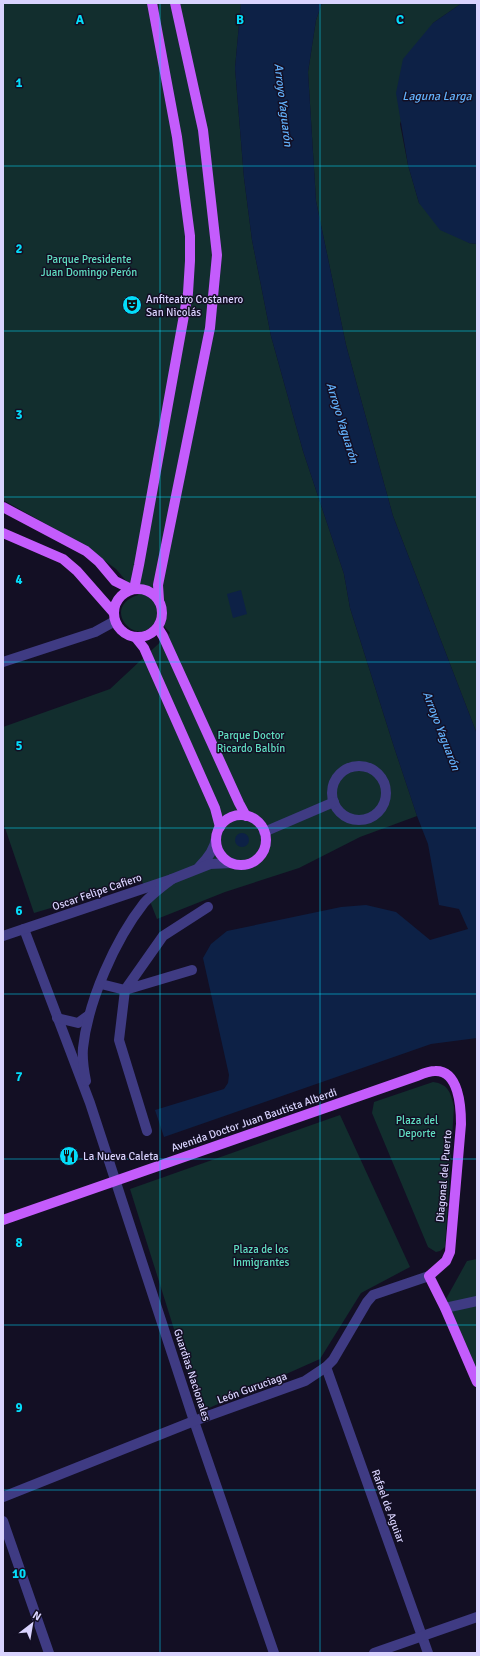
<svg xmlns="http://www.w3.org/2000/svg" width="480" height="1656" font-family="Signika,sans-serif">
	<rect width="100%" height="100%" fill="#130f24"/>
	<!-- green -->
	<g fill="#122e2e">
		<path d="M 3,3 L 241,3 L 235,68 L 244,178 L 252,240 L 271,336 L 303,451 L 344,574 L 350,608 L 394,747 L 417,816 L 360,837 L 299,868 L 225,892 L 157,919 L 142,881 L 34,913 L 3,822 L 3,727 L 110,689 L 170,633 L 157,618 C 141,654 97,608 138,595 L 116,569 L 94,553 L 80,543 L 3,500 Z"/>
		<path d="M 322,3 L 462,3 L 433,23 L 400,124 L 408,165 L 419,203 L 469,243 L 477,244 L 477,734 L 393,516 L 346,345 L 316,201 L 308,72 L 316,20 Z"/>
		<path d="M 433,1082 C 449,1084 451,1094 454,1107 L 445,1247 L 440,1251 L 436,1252 L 428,1247 L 372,1113 L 374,1102 Z"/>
		<path d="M 340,1115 L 410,1267 L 361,1293 L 320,1359 L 200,1412 L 130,1189 Z"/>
		<path d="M 477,1259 L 477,1370 L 446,1299 L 467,1261 Z"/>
	</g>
	<!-- water -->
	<g fill="#0d2146">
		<path d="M 241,3 L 322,3 L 316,20 L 308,72 L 316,201 L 346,345 L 393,516 L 477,734 L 477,1038 L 431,1044 L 164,1137 L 155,1110 L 224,1089 L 228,1083 L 229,1075 L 203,958 L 211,944 L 227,931 L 341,907 L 366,905 L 396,912 L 430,940 L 468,929 L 459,909 L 439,905 L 428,844 L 417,816 L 394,747 L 350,608 L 344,574 L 303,451 L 271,336 L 252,240 L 244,178 L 235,68 Z"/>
		<path d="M 462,3 L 477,3 L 477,244 L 469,243 L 440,230 L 419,203 L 408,165 L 396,93 L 403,59 L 433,23 Z"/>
		<path d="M 241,590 L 247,614 L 233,618 L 227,594 Z"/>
		<circle cx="242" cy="840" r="7"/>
	</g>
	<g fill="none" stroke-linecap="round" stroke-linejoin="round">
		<!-- minor -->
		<g stroke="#3f3b83" stroke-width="10">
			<path d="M 3,662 L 95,632 L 115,621"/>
			<circle cx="359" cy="793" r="27"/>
			<path d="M 264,832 L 334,802"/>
			<path d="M 199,867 C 206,860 215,849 216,838"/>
			<path d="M 24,929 L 90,1103 L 194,1421 L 274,1653"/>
			<path d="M 3,936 L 172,879 L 210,864 L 232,863"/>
			<path d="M 192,970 L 125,990 L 163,936 L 208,907"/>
			<path d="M 101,984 L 125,990 L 119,1040 L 147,1131"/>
			<path d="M 57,1018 L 78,1023 L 89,1015"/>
			<path d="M 86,1081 C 84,1071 82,1059 83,1048 C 88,1001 115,940 144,903 C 152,894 162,887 172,879"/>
			<path d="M 445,1308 L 477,1301"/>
			<path d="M 326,1367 L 428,1653"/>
			<path d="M 3,1497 L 194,1421 L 305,1381 L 326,1367 L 333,1360 L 367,1302 L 373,1295 L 429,1276"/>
			<path d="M 3,1521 L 49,1653"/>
			<path d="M 374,1653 L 477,1617"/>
		</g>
		<!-- major -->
		<g stroke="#c45cfc" stroke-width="10">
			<path d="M 3,507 L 86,551 L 99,562 L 115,581 L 131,589"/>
			<path d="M 3,533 L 63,559 L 77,571 L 113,612"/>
			<circle cx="138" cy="613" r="24"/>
			<path d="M 134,589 L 139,565 L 188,293 L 190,261 L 190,236 L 177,137 L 152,3"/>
			<path d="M 159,600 L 158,585 L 210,328 L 217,255 L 203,130 L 175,3"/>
			<path d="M 158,628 L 163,636 L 239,803 L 246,816"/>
			<path d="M 136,638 L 144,648 L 215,808 L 220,827"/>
			<circle cx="241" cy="840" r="25"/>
			<path d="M 3,1220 L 417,1076 C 422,1074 429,1071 435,1071 C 459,1070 461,1107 461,1124 L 450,1252 L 446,1261 L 429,1276 L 445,1308 L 477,1382"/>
		</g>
	</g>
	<!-- grid -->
	<path fill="none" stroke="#04dcf9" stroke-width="1" stroke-opacity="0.55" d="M 160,3 L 160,1653M 320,3 L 320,1653M 3,166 L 477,166M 3,331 L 477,331M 3,497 L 477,497M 3,662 L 477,662M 3,828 L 477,828M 3,994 L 477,994M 3,1159 L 477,1159M 3,1325 L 477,1325M 3,1490 L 477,1490"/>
	<!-- icons -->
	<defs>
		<g id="theatre-disc" transform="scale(1)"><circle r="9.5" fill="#04dcf9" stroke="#130f24"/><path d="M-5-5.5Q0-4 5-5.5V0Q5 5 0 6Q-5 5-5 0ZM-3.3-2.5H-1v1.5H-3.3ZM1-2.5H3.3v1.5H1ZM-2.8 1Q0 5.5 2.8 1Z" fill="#111"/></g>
		<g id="restaurant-disc" transform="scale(1)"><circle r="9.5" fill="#04dcf9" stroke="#130f24"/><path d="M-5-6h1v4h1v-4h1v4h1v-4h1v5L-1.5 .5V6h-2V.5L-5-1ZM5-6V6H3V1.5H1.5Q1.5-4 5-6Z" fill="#111"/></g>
	</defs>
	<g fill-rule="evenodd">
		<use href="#theatre-disc" x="132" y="305"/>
		<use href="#restaurant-disc" x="69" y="1156"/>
	</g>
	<g text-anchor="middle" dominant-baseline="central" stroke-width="3" stroke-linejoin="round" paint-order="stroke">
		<!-- park labels -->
		<g font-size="11" fill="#60dec1" stroke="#130f24">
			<text x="89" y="259">Parque Presidente<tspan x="89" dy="13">Juan Domingo Perón</tspan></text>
			<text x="251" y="735">Parque Doctor<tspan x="251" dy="13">Ricardo Balbín</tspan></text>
			<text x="417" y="1120">Plaza del<tspan x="417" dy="13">Deporte</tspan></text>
			<text x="261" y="1249">Plaza de los<tspan x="261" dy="13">Inmigrantes</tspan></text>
		</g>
		<!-- poi labels -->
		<g font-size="11" fill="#d9d3fe" stroke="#130f24" text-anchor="start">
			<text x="146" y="299">Anfiteatro Costanero<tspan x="146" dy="13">San Nicolás</tspan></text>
			<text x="83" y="1156">La Nueva Caleta</text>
		</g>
		<!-- street labels -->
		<g font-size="11" fill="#d9d3fe" stroke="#130f24">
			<text transform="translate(97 892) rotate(-19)">Oscar Felipe Cafiero</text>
			<text transform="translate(254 1120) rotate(-19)">Avenida Doctor Juan Bautista Alberdi</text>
			<text transform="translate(444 1176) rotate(-85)">Diagonal del Puerto</text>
			<text transform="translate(192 1375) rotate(72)">Guardias Nacionales</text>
			<text transform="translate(252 1388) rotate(-20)">León Guruciaga</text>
			<text transform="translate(388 1506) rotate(70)">Rafael de Aguiar</text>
		</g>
		<!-- water labels -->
		<g font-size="12" font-style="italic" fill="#63b2fc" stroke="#130f24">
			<text x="437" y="96">Laguna Larga</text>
			<text transform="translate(283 105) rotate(83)">Arroyo Yaguarón</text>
			<text transform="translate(342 423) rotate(73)">Arroyo Yaguarón</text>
			<text transform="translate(441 731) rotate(69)">Arroyo Yaguarón</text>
		</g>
	</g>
	<g font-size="13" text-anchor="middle" font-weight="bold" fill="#04dcf9" stroke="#130f24" stroke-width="3" stroke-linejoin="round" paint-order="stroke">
		<text x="80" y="24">A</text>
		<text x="240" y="24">B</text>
		<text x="400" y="24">C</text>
		<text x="19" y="87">1</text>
		<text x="19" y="253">2</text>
		<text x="19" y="419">3</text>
		<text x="19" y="584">4</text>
		<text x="19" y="750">5</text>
		<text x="19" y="915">6</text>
		<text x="19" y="1081">7</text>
		<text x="19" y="1247">8</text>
		<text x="19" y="1412">9</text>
		<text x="19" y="1578">10</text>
	</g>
	<!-- border -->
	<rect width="480" height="1656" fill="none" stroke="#d9d3fe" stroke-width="8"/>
	<!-- north arrow -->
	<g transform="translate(32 1624) rotate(31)" stroke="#130f24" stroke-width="3" paint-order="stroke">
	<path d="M0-3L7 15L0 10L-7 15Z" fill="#d9d3fe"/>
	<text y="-6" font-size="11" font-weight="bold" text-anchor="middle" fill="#d9d3fe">N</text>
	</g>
</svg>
